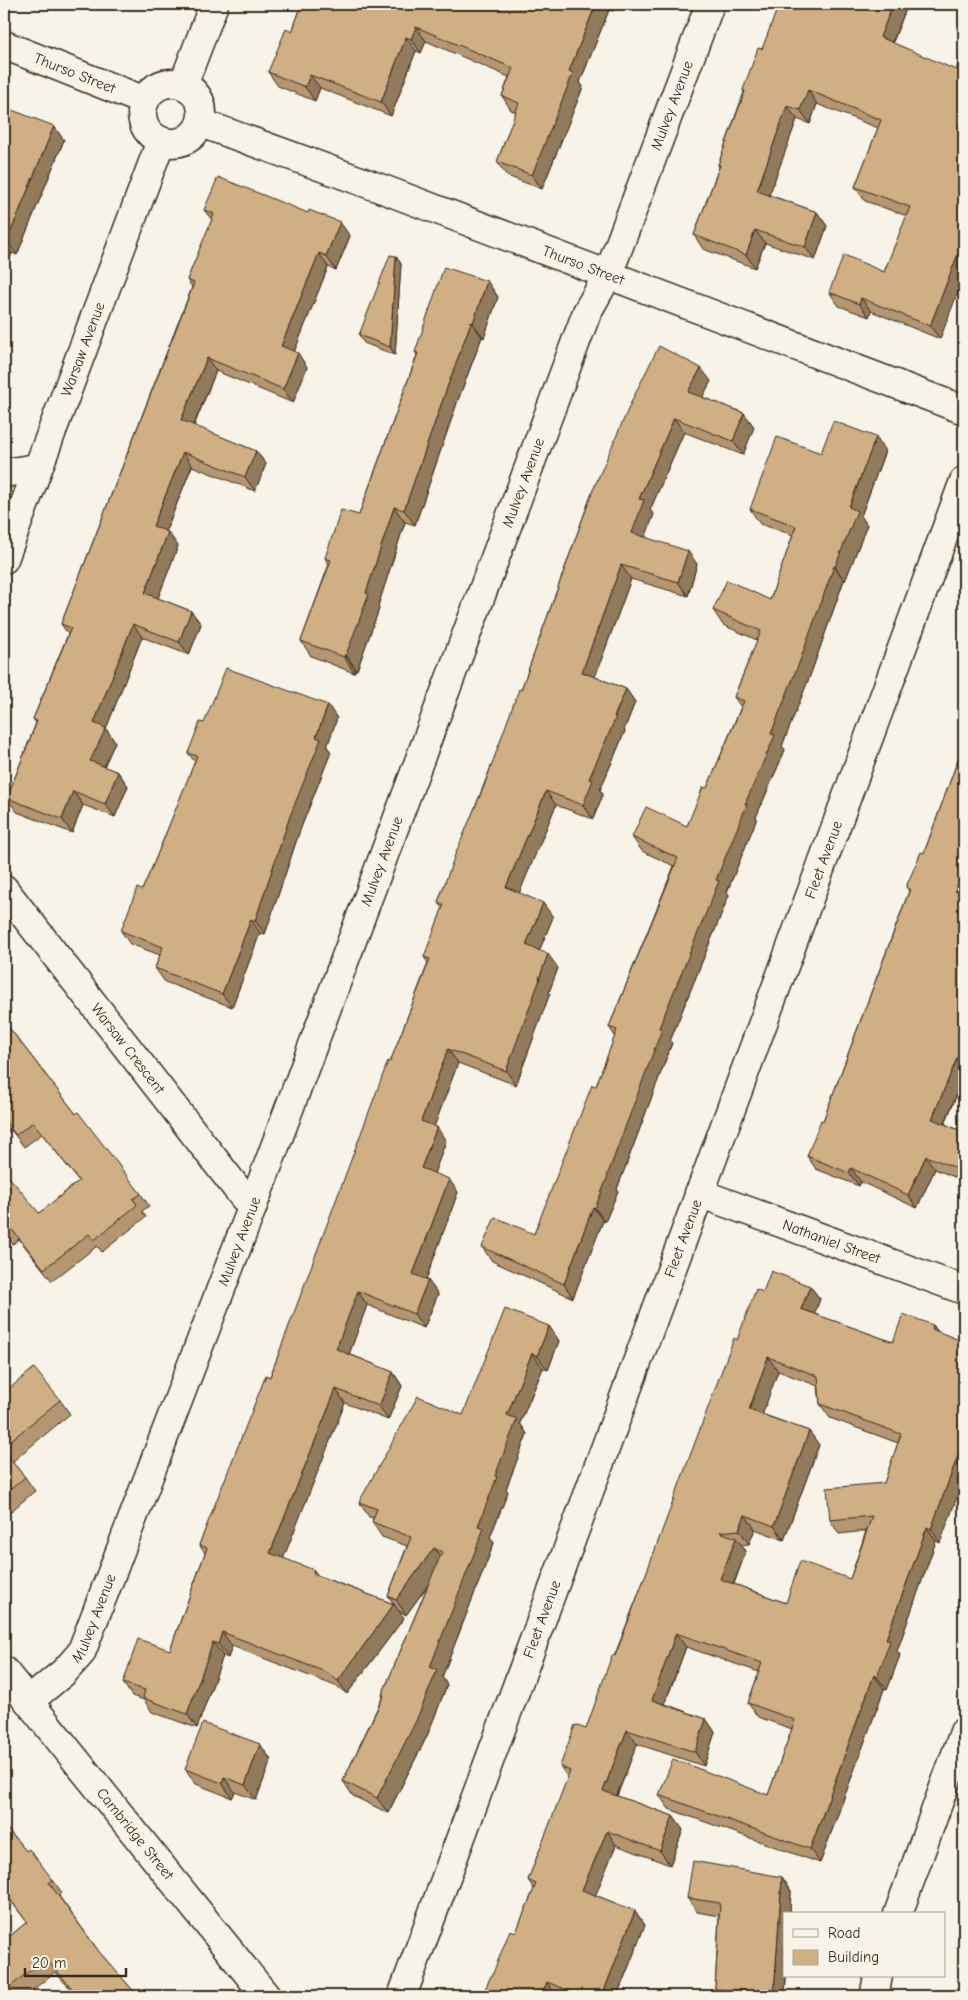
<svg xmlns="http://www.w3.org/2000/svg" width="968" height="2000" font-family="'Comic Neue',sans-serif">
	<rect width="100%" height="100%" fill="#f7f3e8"/>
	<filter id="ink" filterUnits="userSpaceOnUse"><feTurbulence type="fractalNoise" baseFrequency=".02" numOctaves="2"/><feDisplacementMap in="SourceGraphic" scale="10" xChannelSelector="R" yChannelSelector="G"/><feConvolveMatrix kernelMatrix="1 2 1 2 8 2 1 2 1" color-interpolation-filters="sRGB"/></filter>
	<g filter="url(#ink)">
		<!-- green -->
		<path fill="#b1e7aa" stroke="#768864" d="M 37,468 L 4,559 L 4,473 Z"/>
		<g fill="none" stroke-linecap="round" stroke-linejoin="round">
			<!-- minor casing -->
			<g stroke="#3b2a1e" stroke-width="31">
				<g id="minor">
					<path id="s1" d="M 4,45 L 145,101"/>
					<circle cx="172" cy="113" r="30"/>
					<path d="M 183,85 L 214,4"/>
					<path id="s2" d="M 201,123 L 388,191 L 964,410"/>
					<path d="M 4,473 L 37,468"/>
					<path id="s3" d="M 4,559 L 161,141"/>
					<path id="s4" d="M 4,889 L 252,1208"/>
					<path id="s5" d="M 699,1193 L 964,1290"/>
					<path id="s6" d="M 4,1671 L 266,1996"/>
					<path id="s7" d="M 29,1701 L 64,1672 L 81,1653 L 252,1208 L 587,312 L 608,275 L 710,4"/>
					<path d="M 898,1914 L 964,1732"/>
					<path id="s8" d="M 402,1996 L 964,481"/>
					<path d="M 876,1996 L 875,1992 L 878,1976"/>
				</g>
			</g>
			<!-- minor -->
			<use href="#minor" stroke="#f7f3e8" stroke-width="28"/>
		</g>
		<!-- wall -->
		<g fill="#b49672" stroke="#3b2a1e" fill-rule="evenodd">
			<path d="M 103,4 L 116,4 L 115,8 Z"/>
			<path d="M 302,4 L 616,4 L 613,11 L 609,10 L 580,82 L 583,87 L 542,189 L 507,176 L 497,162 L 516,112 L 511,110 L 502,96 L 509,77 L 426,41 L 421,53 L 416,51 L 391,116 L 320,88 L 315,101 L 278,86 L 268,72 L 292,32 Z"/>
			<path d="M 908,4 L 893,42 L 940,339 L 871,311 L 869,317 L 839,306 L 829,292 L 884,272 L 907,216 L 865,201 L 855,187 L 878,128 L 817,104 L 810,124 L 797,119 L 769,195 L 817,212 L 827,226 L 815,260 L 765,243 L 755,268 L 703,249 L 694,235 L 719,167 L 718,165 L 744,92 L 743,90 L 762,49 Z"/>
			<path d="M 4,107 L 64,140 L 17,255 L 12,253 L 4,276 Z"/>
			<path d="M 204,210 L 350,236 L 336,270 L 328,267 L 294,352 L 307,367 L 293,403 L 216,371 L 194,426 L 256,451 L 266,464 L 255,491 L 192,466 L 166,531 L 168,532 L 178,546 L 158,598 L 191,611 L 201,624 L 189,655 L 142,637 L 106,729 L 115,742 L 104,767 L 118,772 L 128,786 L 115,817 L 83,805 L 72,833 L 17,812 L 7,798 L 36,723 L 33,719 L 68,634 L 61,624 L 192,287 L 187,280 L 212,220 Z"/>
			<path d="M 396,256 L 401,264 L 395,355 L 364,343 L 359,335 Z"/>
			<path d="M 487,281 L 498,297 L 484,338 L 482,337 L 458,400 L 415,525 L 405,522 L 378,606 L 379,609 L 357,670 L 355,670 L 354,673 L 311,656 L 301,641 L 329,564 L 325,558 L 359,515 L 417,355 L 415,352 Z"/>
			<path d="M 711,381 L 702,397 L 744,413 L 754,427 L 743,455 L 684,432 L 650,510 L 654,514 L 645,537 L 697,564 L 688,596 L 631,579 L 595,677 L 626,689 L 635,702 L 624,730 L 625,731 L 600,790 L 603,794 L 593,819 L 556,805 L 519,893 L 553,917 L 539,951 L 558,968 L 549,992 L 550,993 L 516,1085 L 458,1063 L 434,1126 L 446,1141 L 434,1173 L 458,1192 L 426,1279 L 438,1294 L 424,1328 L 367,1305 L 349,1354 L 393,1372 L 402,1386 L 388,1420 L 345,1403 L 283,1558 L 319,1576 L 394,1604 L 388,1596 L 407,1546 L 382,1537 L 372,1522 L 373,1518 L 369,1517 L 359,1502 L 463,1415 L 549,1326 L 559,1341 L 548,1370 L 543,1368 L 520,1423 L 527,1434 L 506,1489 L 508,1492 L 490,1537 L 494,1543 L 442,1677 L 447,1685 L 427,1736 L 388,1813 L 353,1796 L 343,1781 L 383,1696 L 382,1695 L 428,1585 L 406,1615 L 399,1611 L 404,1618 L 347,1694 L 338,1687 L 232,1646 L 228,1658 L 223,1656 L 197,1728 L 152,1712 L 144,1700 L 132,1696 L 123,1683 L 170,1650 L 205,1553 L 199,1545 L 270,1377 L 428,963 L 424,957 L 443,908 L 438,902 L 521,690 L 593,490 Z"/>
			<path d="M 885,451 L 861,516 L 867,525 L 845,581 L 844,580 L 811,673 L 782,746 L 785,750 L 756,817 L 757,818 L 727,892 L 729,895 L 670,1041 L 672,1043 L 617,1189 L 618,1191 L 605,1222 L 603,1221 L 573,1298 L 492,1261 L 482,1247 L 534,1234 L 596,1086 L 615,1036 L 609,1027 L 674,866 L 642,851 L 632,837 L 687,826 L 707,788 L 741,707 L 734,697 L 757,640 L 723,625 L 713,610 L 770,600 L 793,535 L 760,524 L 750,509 L 821,453 Z"/>
			<path d="M 337,718 L 327,747 L 331,752 L 300,830 L 265,934 L 260,933 L 232,1007 L 165,982 L 155,968 L 160,955 L 130,944 L 121,931 L 142,890 L 154,863 L 195,762 L 188,753 L 204,723 Z"/>
			<path d="M 964,743 L 964,1077 L 945,1124 L 964,1132 L 964,1181 L 935,1169 L 917,1208 L 861,1182 L 859,1186 L 816,1169 L 807,1156 L 823,1121 L 909,891 L 906,887 L 924,853 Z"/>
			<path d="M 4,1021 L 76,1114 L 141,1194 L 149,1206 L 142,1211 L 146,1217 L 102,1252 L 97,1246 L 52,1281 L 19,1239 L 13,1244 L 4,1233 L 4,1183 L 39,1213 L 79,1181 L 42,1134 L 24,1147 L 11,1130 L 4,1136 Z"/>
			<path d="M 810,1286 L 820,1299 L 814,1314 L 893,1342 L 933,1325 L 938,1332 L 940,1543 L 936,1541 L 897,1651 L 900,1655 L 887,1690 L 884,1689 L 820,1863 L 669,1809 L 659,1795 L 768,1795 L 792,1729 L 758,1717 L 748,1703 L 759,1672 L 686,1647 L 665,1704 L 706,1719 L 715,1732 L 704,1766 L 637,1744 L 617,1796 L 673,1816 L 683,1830 L 670,1865 L 616,1845 L 595,1895 L 635,1911 L 645,1925 L 617,1996 L 482,1996 L 516,1932 L 534,1889 L 528,1880 L 568,1778 L 560,1766 L 586,1729 L 737,1340 L 763,1292 ZM 778,1371 L 818,1386 L 820,1404 L 830,1418 L 898,1443 L 884,1483 L 830,1520 L 839,1534 L 866,1531 L 850,1579 L 786,1603 L 734,1584 L 746,1551 L 741,1545 L 749,1544 L 755,1529 L 784,1540 L 819,1445 L 809,1431 L 762,1414 Z"/>
			<path d="M 4,1393 L 60,1400 L 70,1414 L 13,1461 L 14,1462 L 13,1463 L 25,1477 L 35,1491 L 4,1517 Z"/>
			<path d="M 260,1744 L 271,1760 L 256,1800 L 235,1792 L 232,1798 L 196,1784 L 185,1769 Z"/>
			<path d="M 4,1825 L 26,1851 L 53,1880 L 62,1893 L 59,1896 L 100,1953 L 138,1996 L 77,1996 L 55,1972 L 25,1996 L 4,1996 L 4,1941 L 27,1922 L 4,1892 Z"/>
			<path d="M 782,1877 L 791,1891 L 785,1996 L 720,1996 L 715,1989 L 719,1916 L 697,1912 L 687,1898 Z"/>
			<path d="M 964,1949 L 964,1973 L 958,1965 Z"/>
			<path d="M 964,1978 L 964,1996 L 962,1996 L 959,1992 Z"/>
		</g>
		<!-- shaded-wall -->
		<g fill="#927a5c" stroke="#3b2a1e">
			<path d="M 111,4 L 116,4 L 115,8 Z"/>
			<path d="M 596,4 L 605,4 L 609,10 L 580,82 L 583,87 L 542,189 L 532,175 L 569,71 Z"/>
			<path d="M 607,4 L 616,4 L 613,11 Z"/>
			<path d="M 893,4 L 908,4 L 889,50 L 880,37 Z"/>
			<path d="M 416,27 L 426,41 L 421,53 L 411,39 Z"/>
			<path d="M 406,37 L 416,51 L 391,116 L 381,102 Z"/>
			<path d="M 310,75 L 320,88 L 315,101 L 305,87 Z"/>
			<path d="M 808,90 L 817,104 L 810,124 L 800,110 Z"/>
			<path d="M 787,106 L 797,119 L 766,204 L 757,191 Z"/>
			<path d="M 54,126 L 64,140 L 17,255 L 7,241 Z"/>
			<path d="M 817,212 L 827,226 L 815,260 L 805,247 Z"/>
			<path d="M 340,222 L 350,236 L 336,270 L 326,256 Z"/>
			<path d="M 755,230 L 765,243 L 755,268 L 746,255 Z"/>
			<path d="M 964,238 L 964,276 L 940,339 L 930,326 Z"/>
			<path d="M 4,241 L 12,253 L 4,276 Z"/>
			<path d="M 319,253 L 328,267 L 291,360 L 281,346 Z"/>
			<path d="M 396,256 L 401,264 L 395,355 L 390,347 Z"/>
			<path d="M 487,281 L 498,297 L 484,338 L 473,323 Z"/>
			<path d="M 861,298 L 871,311 L 869,317 L 859,304 Z"/>
			<path d="M 471,322 L 482,337 L 458,400 L 415,525 L 404,510 L 448,385 Z"/>
			<path d="M 298,353 L 307,367 L 293,403 L 283,389 Z"/>
			<path d="M 207,358 L 216,371 L 190,434 L 181,420 Z"/>
			<path d="M 701,368 L 711,381 L 698,406 L 688,392 Z"/>
			<path d="M 744,413 L 754,427 L 743,455 L 733,441 Z"/>
			<path d="M 674,418 L 684,432 L 650,510 L 654,514 L 642,547 L 632,533 L 639,499 Z"/>
			<path d="M 876,437 L 885,451 L 861,516 L 867,525 L 845,581 L 835,567 L 849,507 Z"/>
			<path d="M 256,451 L 266,464 L 255,491 L 245,477 Z"/>
			<path d="M 183,452 L 192,466 L 162,540 L 153,526 Z"/>
			<path d="M 394,507 L 405,522 L 378,606 L 379,609 L 357,670 L 346,655 Z"/>
			<path d="M 168,532 L 178,546 L 155,606 L 145,593 Z"/>
			<path d="M 688,551 L 697,564 L 688,596 L 678,582 Z"/>
			<path d="M 621,565 L 631,579 L 592,685 L 582,672 Z"/>
			<path d="M 834,566 L 844,580 L 811,673 L 782,746 L 785,750 L 756,817 L 757,818 L 727,892 L 729,895 L 670,1041 L 672,1043 L 617,1189 L 618,1191 L 605,1222 L 595,1208 L 659,1028 L 745,804 Z"/>
			<path d="M 191,611 L 201,624 L 189,655 L 179,642 Z"/>
			<path d="M 133,624 L 142,637 L 106,729 L 115,742 L 100,775 L 90,761 L 94,723 Z"/>
			<path d="M 345,654 L 355,670 L 354,673 L 344,657 Z"/>
			<path d="M 626,689 L 635,702 L 624,730 L 625,731 L 600,790 L 603,794 L 593,819 L 583,805 L 589,779 Z"/>
			<path d="M 328,705 L 337,718 L 327,747 L 331,752 L 300,830 L 265,934 L 255,921 L 316,737 Z"/>
			<path d="M 118,772 L 128,786 L 115,817 L 105,804 Z"/>
			<path d="M 73,791 L 83,805 L 72,833 L 62,819 Z"/>
			<path d="M 546,791 L 556,805 L 516,901 L 506,887 Z"/>
			<path d="M 964,869 L 964,904 L 955,891 Z"/>
			<path d="M 543,903 L 553,917 L 536,959 L 526,945 Z"/>
			<path d="M 251,919 L 260,933 L 232,1007 L 222,994 Z"/>
			<path d="M 548,954 L 558,968 L 549,992 L 550,993 L 516,1085 L 506,1071 L 539,979 Z"/>
			<path d="M 964,1041 L 964,1077 L 941,1132 L 932,1119 Z"/>
			<path d="M 448,1049 L 458,1063 L 431,1135 L 421,1121 Z"/>
			<path d="M 437,1127 L 446,1141 L 431,1182 L 421,1168 Z"/>
			<path d="M 926,1156 L 935,1169 L 917,1208 L 908,1195 Z"/>
			<path d="M 851,1168 L 861,1182 L 859,1186 L 849,1173 Z"/>
			<path d="M 449,1179 L 458,1192 L 423,1288 L 413,1274 Z"/>
			<path d="M 593,1207 L 603,1221 L 573,1298 L 564,1284 Z"/>
			<path d="M 428,1280 L 438,1294 L 424,1328 L 414,1314 Z"/>
			<path d="M 810,1286 L 820,1299 L 811,1323 L 801,1309 Z"/>
			<path d="M 358,1291 L 367,1305 L 346,1363 L 336,1349 Z"/>
			<path d="M 933,1325 L 943,1339 L 932,1329 Z"/>
			<path d="M 549,1326 L 559,1341 L 548,1370 L 537,1356 Z"/>
			<path d="M 532,1353 L 543,1368 L 520,1423 L 527,1434 L 506,1489 L 508,1492 L 490,1537 L 494,1543 L 442,1677 L 447,1685 L 427,1736 L 388,1813 L 377,1798 L 430,1667 L 495,1476 L 507,1415 Z"/>
			<path d="M 768,1357 L 778,1371 L 759,1424 L 749,1410 Z"/>
			<path d="M 393,1372 L 402,1386 L 388,1420 L 379,1406 Z"/>
			<path d="M 336,1389 L 345,1403 L 280,1567 L 270,1553 Z"/>
			<path d="M 809,1431 L 819,1445 L 784,1540 L 774,1526 Z"/>
			<path d="M 964,1439 L 964,1479 L 940,1543 L 931,1529 Z"/>
			<path d="M 745,1515 L 755,1529 L 749,1544 L 739,1530 Z"/>
			<path d="M 927,1527 L 936,1541 L 897,1651 L 900,1655 L 887,1690 L 877,1677 L 886,1639 Z"/>
			<path d="M 736,1538 L 746,1551 L 730,1593 L 720,1579 Z"/>
			<path d="M 434,1548 L 445,1562 L 406,1615 L 396,1600 Z"/>
			<path d="M 314,1570 L 324,1584 L 313,1574 Z"/>
			<path d="M 394,1604 L 404,1618 L 347,1694 L 338,1681 Z"/>
			<path d="M 222,1632 L 232,1646 L 228,1658 L 218,1644 Z"/>
			<path d="M 676,1633 L 686,1647 L 661,1713 L 652,1700 Z"/>
			<path d="M 213,1642 L 223,1656 L 197,1728 L 187,1714 Z"/>
			<path d="M 874,1675 L 884,1689 L 820,1863 L 810,1849 Z"/>
			<path d="M 706,1719 L 715,1732 L 704,1766 L 695,1752 Z"/>
			<path d="M 627,1730 L 637,1744 L 613,1805 L 603,1791 Z"/>
			<path d="M 260,1744 L 271,1760 L 256,1800 L 245,1785 Z"/>
			<path d="M 224,1777 L 235,1792 L 232,1798 L 222,1783 Z"/>
			<path d="M 673,1816 L 683,1830 L 670,1865 L 660,1851 Z"/>
			<path d="M 607,1831 L 616,1845 L 592,1904 L 582,1890 Z"/>
			<path d="M 782,1877 L 791,1891 L 790,1914 L 784,1914 L 784,1976 L 786,1976 L 785,1996 L 777,1996 L 774,1992 Z"/>
			<path d="M 635,1911 L 645,1925 L 617,1996 L 602,1996 Z"/>
			<path d="M 547,1982 L 556,1996 L 541,1996 Z"/>
		</g>
		<!-- building -->
		<g fill="#d1af84" stroke="#3b2a1e" fill-rule="evenodd">
			<path d="M 302,4 L 596,4 L 569,71 L 573,73 L 532,175 L 497,162 L 519,103 L 502,96 L 513,68 L 416,27 L 411,39 L 406,37 L 381,102 L 310,75 L 305,87 L 268,72 L 286,29 L 292,32 Z"/>
			<path d="M 779,4 L 893,4 L 880,37 L 956,70 L 964,46 L 964,238 L 930,326 L 861,298 L 859,304 L 829,292 L 844,255 L 884,272 L 910,207 L 855,187 L 881,120 L 808,90 L 800,110 L 787,106 L 757,191 L 817,212 L 805,247 L 755,230 L 746,255 L 694,235 L 720,165 L 718,165 L 745,91 L 743,90 L 758,48 L 762,49 Z"/>
			<path d="M 4,107 L 54,126 L 7,241 L 4,240 Z"/>
			<path d="M 218,177 L 308,213 L 309,210 L 340,222 L 326,256 L 319,253 L 281,346 L 298,353 L 283,389 L 207,358 L 181,420 L 256,451 L 245,477 L 183,452 L 153,526 L 168,532 L 145,593 L 191,611 L 179,642 L 133,624 L 94,723 L 106,728 L 90,761 L 118,772 L 105,804 L 73,791 L 62,819 L 7,798 L 37,721 L 33,719 L 71,628 L 61,624 L 194,283 L 187,280 L 214,214 L 204,210 Z"/>
			<path d="M 390,255 L 396,256 L 390,347 L 359,335 Z"/>
			<path d="M 444,267 L 487,281 L 473,323 L 471,322 L 448,385 L 404,510 L 394,507 L 366,593 L 369,594 L 346,655 L 345,654 L 344,657 L 301,641 L 331,560 L 325,558 L 341,510 L 359,515 L 418,353 L 415,352 Z"/>
			<path d="M 659,346 L 701,368 L 688,392 L 744,413 L 733,441 L 674,418 L 639,499 L 644,500 L 632,533 L 688,551 L 678,582 L 621,565 L 582,672 L 626,689 L 614,717 L 616,717 L 589,779 L 593,780 L 583,805 L 546,791 L 506,887 L 543,903 L 526,945 L 548,954 L 539,979 L 540,979 L 506,1071 L 448,1049 L 421,1121 L 437,1127 L 421,1168 L 449,1179 L 413,1274 L 428,1280 L 414,1314 L 358,1291 L 336,1349 L 393,1372 L 379,1406 L 336,1389 L 270,1553 L 314,1570 L 313,1574 L 394,1604 L 338,1681 L 328,1673 L 222,1632 L 218,1644 L 213,1642 L 187,1714 L 143,1698 L 145,1690 L 123,1683 L 138,1639 L 170,1650 L 207,1548 L 199,1545 L 266,1375 L 270,1377 L 388,1061 L 390,1062 L 430,959 L 424,957 L 444,904 L 438,902 L 455,855 L 484,786 L 519,689 L 521,690 L 593,490 L 633,398 Z"/>
			<path d="M 833,421 L 876,437 L 849,507 L 857,511 L 835,567 L 834,566 L 801,658 L 771,734 L 775,735 L 745,804 L 747,804 L 716,880 L 719,881 L 659,1028 L 662,1029 L 607,1176 L 608,1176 L 595,1208 L 593,1207 L 564,1284 L 482,1247 L 495,1217 L 534,1234 L 592,1085 L 596,1086 L 617,1030 L 609,1027 L 678,858 L 632,837 L 646,807 L 687,826 L 703,787 L 707,788 L 744,701 L 734,697 L 761,631 L 713,610 L 727,580 L 770,600 L 796,526 L 750,509 L 777,437 L 821,453 Z"/>
			<path d="M 226,668 L 328,705 L 316,737 L 321,739 L 290,816 L 255,921 L 251,919 L 222,994 L 155,968 L 163,947 L 121,931 L 137,888 L 142,890 L 154,863 L 197,756 L 188,753 L 200,722 L 204,723 Z"/>
			<path d="M 964,743 L 964,869 L 955,891 L 964,894 L 964,1041 L 932,1119 L 964,1132 L 964,1171 L 926,1156 L 908,1195 L 851,1168 L 849,1173 L 807,1156 L 821,1120 L 823,1121 L 910,889 L 906,887 L 921,852 L 924,853 Z"/>
			<path d="M 4,1021 L 76,1114 L 78,1112 L 141,1194 L 133,1199 L 137,1205 L 94,1240 L 89,1234 L 44,1269 L 10,1227 L 4,1232 L 4,1183 L 10,1178 L 39,1213 L 79,1181 L 33,1122 L 16,1135 L 4,1120 Z"/>
			<path d="M 771,1271 L 810,1286 L 801,1309 L 893,1342 L 903,1314 L 933,1325 L 932,1329 L 964,1342 L 964,1439 L 931,1529 L 927,1527 L 886,1639 L 890,1641 L 877,1677 L 874,1675 L 810,1849 L 659,1795 L 673,1759 L 768,1795 L 795,1720 L 748,1703 L 762,1663 L 676,1633 L 652,1700 L 706,1719 L 695,1752 L 627,1730 L 603,1791 L 673,1816 L 660,1851 L 607,1831 L 582,1890 L 635,1911 L 602,1996 L 581,1996 L 547,1982 L 541,1996 L 482,1996 L 491,1976 L 492,1976 L 510,1930 L 516,1932 L 536,1884 L 528,1880 L 570,1771 L 560,1766 L 575,1725 L 586,1729 L 612,1655 L 615,1656 L 631,1614 L 734,1338 L 737,1340 L 756,1289 L 763,1292 ZM 768,1357 L 818,1376 L 820,1404 L 901,1434 L 884,1483 L 827,1488 L 830,1520 L 872,1516 L 850,1579 L 800,1561 L 786,1603 L 720,1579 L 736,1538 L 720,1532 L 739,1530 L 745,1515 L 774,1526 L 809,1431 L 749,1410 Z"/>
			<path d="M 505,1309 L 549,1326 L 537,1356 L 532,1353 L 507,1415 L 517,1419 L 495,1476 L 497,1477 L 478,1526 L 484,1528 L 430,1667 L 437,1670 L 416,1721 L 377,1798 L 343,1781 L 384,1695 L 382,1695 L 442,1552 L 434,1548 L 396,1600 L 388,1596 L 411,1537 L 372,1522 L 377,1509 L 359,1502 L 418,1396 L 463,1415 Z"/>
			<path d="M 34,1368 L 60,1400 L 4,1446 L 4,1393 Z"/>
			<path d="M 4,1452 L 25,1477 L 4,1495 Z"/>
			<path d="M 203,1723 L 260,1744 L 245,1785 L 224,1777 L 222,1783 L 185,1769 Z"/>
			<path d="M 4,1825 L 26,1851 L 29,1849 L 53,1880 L 49,1883 L 100,1953 L 138,1996 L 79,1996 L 45,1958 L 4,1992 L 4,1941 L 27,1922 L 4,1891 Z"/>
			<path d="M 693,1861 L 782,1877 L 774,1992 L 715,1989 L 720,1903 L 687,1898 Z"/>
			<path d="M 964,1949 L 964,1967 L 958,1965 Z"/>
			<path d="M 964,1978 L 964,1994 L 959,1992 Z"/>
		</g>
	</g>
	<g text-anchor="middle" dominant-baseline="central" stroke-width="4.5" stroke-linejoin="round" paint-order="stroke">
		<!-- street labels -->
		<g font-size="15" fill="#3b2a1e" stroke="#f7f3e8">
			<text stroke="none"><textPath href="#s1" startOffset="76">Thurso Street</textPath></text>
			<text stroke="none"><textPath href="#s7" startOffset="1728">Mulvey Avenue</textPath></text>
			<text stroke="none"><textPath href="#s2" startOffset="408">Thurso Street</textPath></text>
			<text stroke="none"><textPath href="#s3" startOffset="224">Warsaw Avenue</textPath></text>
			<text stroke="none"><textPath href="#s7" startOffset="1322">Mulvey Avenue</textPath></text>
			<text stroke="none"><textPath href="#s8" startOffset="1212">Fleet Avenue</textPath></text>
			<text stroke="none"><textPath href="#s7" startOffset="918">Mulvey Avenue</textPath></text>
			<text stroke="none"><textPath href="#s4" startOffset="202">Warsaw Crescent</textPath></text>
			<text stroke="none"><textPath href="#s8" startOffset="808">Fleet Avenue</textPath></text>
			<text stroke="none"><textPath href="#s7" startOffset="512">Mulvey Avenue</textPath></text>
			<text stroke="none"><textPath href="#s5" startOffset="141">Nathaniel Street</textPath></text>
			<text stroke="none"><textPath href="#s7" startOffset="108">Mulvey Avenue</textPath></text>
			<text stroke="none"><textPath href="#s8" startOffset="402">Fleet Avenue</textPath></text>
			<text stroke="none"><textPath href="#s6" startOffset="209">Cambridge Street</textPath></text>
		</g>
	</g>
	<!-- margin -->
	<rect width="968" height="2000" fill="none" stroke="#f7f3e8" stroke-width="20"/>
	<rect x="10" y="10" width="948" height="1980" fill="none" stroke="#3b2a1e" stroke-width="2" filter="url(#ink)"/>
	<!-- legend -->
	<rect x="783" y="1912" width="162" height="65" fill="#f7f3e8" stroke="#aca397"/>
	<rect x="793" y="1929" width="25" height="8" fill="#f7f3e8" stroke="#aca397"/>
	<text x="828" y="1938" font-size="15" fill="#3b2a1e">Road</text>
	<rect x="793" y="1950" width="25" height="15" fill="#d1af84" stroke="#aca397"/>
	<text x="828" y="1962" font-size="15" fill="#3b2a1e">Building</text>
	<!-- scale -->
	<path d="M25 1968v8h101v-8" fill="none" stroke="#3b2a1e" stroke-width="2.5"/>
	<text x="32" y="1968" font-size="15" fill="#3b2a1e" stroke="#f7f3e8" stroke-width="4" paint-order="stroke">20 m</text>
</svg>
